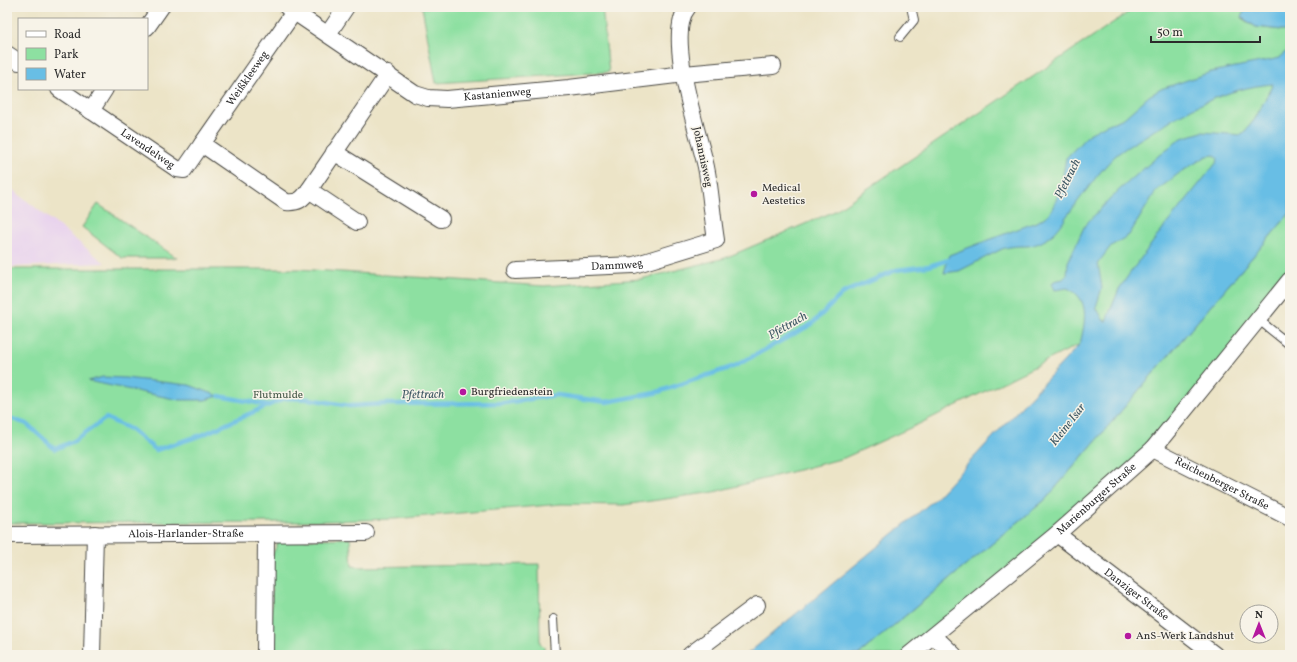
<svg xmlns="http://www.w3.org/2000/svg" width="1297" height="662" font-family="Vollkorn,serif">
	<rect width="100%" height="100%" fill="#f7f3e8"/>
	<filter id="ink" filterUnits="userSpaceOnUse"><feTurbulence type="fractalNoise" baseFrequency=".025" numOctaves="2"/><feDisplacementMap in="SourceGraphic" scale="8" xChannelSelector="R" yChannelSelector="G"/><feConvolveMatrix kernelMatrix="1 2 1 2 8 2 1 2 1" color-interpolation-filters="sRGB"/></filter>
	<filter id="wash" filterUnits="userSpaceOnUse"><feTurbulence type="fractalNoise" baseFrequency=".012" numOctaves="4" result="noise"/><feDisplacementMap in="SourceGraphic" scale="16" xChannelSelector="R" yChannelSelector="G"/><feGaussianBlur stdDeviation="0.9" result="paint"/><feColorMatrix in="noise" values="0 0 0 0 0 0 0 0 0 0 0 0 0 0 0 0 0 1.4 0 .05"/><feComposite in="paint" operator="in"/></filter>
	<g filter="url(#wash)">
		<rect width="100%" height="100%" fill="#ece4c7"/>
		<!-- built -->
		<path fill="#e8d2ee" d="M 7,185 L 105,263 L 7,267 Z"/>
		<!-- green -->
		<g fill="#8de0a1" stroke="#5c8666">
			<path d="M 422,7 L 602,7 L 609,72 L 436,83 Z"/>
			<path d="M 1136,7 L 1253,7 L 1245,10 L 1241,18 L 1256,27 L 1282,30 L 1290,33 L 1290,51 L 1255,119 L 1119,289 L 1109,317 L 1080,344 L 919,424 L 844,458 L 714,492 L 623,505 L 561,504 L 394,519 L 299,522 L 7,523 L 7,269 L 299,269 L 544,286 L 641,279 L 725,258 L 833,212 Z"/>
			<path d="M 98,204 L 177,258 L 122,258 L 82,227 Z"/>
			<path d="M 1290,213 L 1290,280 L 1153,449 L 934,636 L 899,655 L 858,655 L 1046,499 Z"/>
			<path d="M 350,538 L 352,566 L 359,567 L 539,564 L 540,643 L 544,647 L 544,655 L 271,655 L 272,556 L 279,540 Z"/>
		</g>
		<!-- water -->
		<g fill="#68bee5" stroke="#4a7488" fill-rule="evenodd">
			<path d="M 1253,7 L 1290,7 L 1290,33 L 1282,30 L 1256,27 L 1241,17 L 1245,10 Z"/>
			<path d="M 1290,51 L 1290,213 L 1046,499 L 858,655 L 746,655 L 934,500 L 1080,344 C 1085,323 1091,298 1067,288 L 1055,290 L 1052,284 L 1054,281 L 1063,279 L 1067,275 L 1068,262 L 1085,225 L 1118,191 L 1164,151 L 1182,138 L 1202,132 L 1242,135 L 1255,119 L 1273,84 C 1225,88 1186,110 1147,135 C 1136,142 1123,149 1114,157 C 1096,175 1082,197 1066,217 C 1059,231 1044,245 1027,246 C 1019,246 1011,246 1002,249 L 959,271 L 944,273 L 949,255 L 1039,221 L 1049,214 L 1055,203 L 1061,186 L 1066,158 L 1089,134 L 1106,125 L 1124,118 L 1149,96 L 1161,89 L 1211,72 L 1280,58 L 1284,53 ZM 1215,155 L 1218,159 L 1217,162 L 1161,231 L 1130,273 L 1119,289 L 1106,321 L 1104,321 L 1096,307 L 1102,288 L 1098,263 L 1111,246 L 1129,235 L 1156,191 L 1182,171 L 1207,156 Z"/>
			<path d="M 103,377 L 125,378 L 189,385 L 219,396 L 205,400 L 179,400 L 88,381 Z"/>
		</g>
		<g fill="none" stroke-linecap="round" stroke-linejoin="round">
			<!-- stream -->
			<g stroke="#68bee5" stroke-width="4.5">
				<path d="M 219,396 L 268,405"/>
				<path d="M 7,417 L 27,424 L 55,449 L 74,441 L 106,418 L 130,429 L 156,450 L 202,435 L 285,398 L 310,399 L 350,406 L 385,404 L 504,403 L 557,395 L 606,402 L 655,393 L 735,366 L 812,324 L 843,293 L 896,270 L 929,266 L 952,259"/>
			</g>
		</g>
	</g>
	<g filter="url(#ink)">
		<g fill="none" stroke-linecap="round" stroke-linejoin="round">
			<!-- lane casing -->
			<g stroke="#484742" stroke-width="10">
				<g id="lane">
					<path d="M 900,37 L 914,20 L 911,7"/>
					<path d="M 1259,320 L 1290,345"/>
					<path d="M 553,619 L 555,655"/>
				</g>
			</g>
			<!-- street casing -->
			<g stroke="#484742" stroke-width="18">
				<g id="street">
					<path id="s1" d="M 287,7 L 415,94 L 428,98 L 447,99 L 569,88 L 684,74 L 773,66"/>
					<path d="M 147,27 L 161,7"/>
					<path d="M 328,34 L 346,7"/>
					<path d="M 7,54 L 19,62"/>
					<path id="s2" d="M 59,89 L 177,169 L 184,170 L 202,144 L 286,202 C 298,203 302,200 309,190 L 388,74"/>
					<path d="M 91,111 L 105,89"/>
					<path id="s3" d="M 202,144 L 294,12"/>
					<path d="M 334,152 L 441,219"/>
					<path d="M 309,190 L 357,222"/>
					<path id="s4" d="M 515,270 L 634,265 L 716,240 C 712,216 711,191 706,167 C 699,134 664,34 688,7"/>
					<path id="s5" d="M 1153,449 L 1290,518"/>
					<path id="s6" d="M 1057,534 L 1215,655"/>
					<path id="s7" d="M 7,535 L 366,533"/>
					<path d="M 934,636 L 954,655"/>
					<path d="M 92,655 L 95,534"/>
					<path d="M 265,655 L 266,535"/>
					<path d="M 690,655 L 757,605"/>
					<path id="s8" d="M 909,655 L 1057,534 L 1153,449 L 1290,280"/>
				</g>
			</g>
			<!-- lane -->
			<use href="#lane" stroke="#fff" stroke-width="8"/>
			<!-- street -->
			<use href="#street" stroke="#fff" stroke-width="16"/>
		</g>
	</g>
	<!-- markers -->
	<g fill="#b5179e" stroke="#f7f3e8" stroke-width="1.5">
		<circle cx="754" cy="194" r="4"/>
		<circle cx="463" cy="392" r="4"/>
		<circle cx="1128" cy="636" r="4"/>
	</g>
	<g text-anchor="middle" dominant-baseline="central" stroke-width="3" stroke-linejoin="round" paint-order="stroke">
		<!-- street labels -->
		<g font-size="11" fill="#2b2b2b" stroke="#f7f3e8">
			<text stroke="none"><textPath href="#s3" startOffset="80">Weißkleeweg</textPath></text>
			<text stroke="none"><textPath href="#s1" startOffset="238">Kastanienweg</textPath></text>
			<text stroke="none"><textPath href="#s2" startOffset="107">Lavendelweg</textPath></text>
			<text transform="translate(702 157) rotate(78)">Johannisweg</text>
			<text stroke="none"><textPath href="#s4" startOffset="102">Dammweg</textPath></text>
			<text stroke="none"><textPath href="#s5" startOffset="77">Reichenberger Straße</textPath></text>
			<text stroke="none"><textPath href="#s8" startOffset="244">Marienburger Straße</textPath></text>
			<text stroke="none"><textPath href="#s7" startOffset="179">Alois-Harlander-Straße</textPath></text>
			<text stroke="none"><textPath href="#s6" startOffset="100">Danziger Straße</textPath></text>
		</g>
		<!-- poi labels -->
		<g font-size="11" fill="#2b2b2b" stroke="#f7f3e8" text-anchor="start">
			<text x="762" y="188">Medical<tspan x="762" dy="13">Aestetics</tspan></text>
			<text x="471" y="392">Burgfriedenstein</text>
			<text x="1136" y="636">AnS-Werk Landshut</text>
		</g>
		<!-- park labels -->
		<g font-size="11" fill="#445848" stroke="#f7f3e8">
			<text x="278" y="395">Flutmulde</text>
		</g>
		<!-- water labels -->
		<g font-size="12" font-style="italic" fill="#3d5763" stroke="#f7f3e8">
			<text transform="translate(1068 179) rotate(-63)">Pfettrach</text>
			<text transform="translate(788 326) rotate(-30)">Pfettrach</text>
			<text transform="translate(423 395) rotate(-1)">Pfettrach</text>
			<text transform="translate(1068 425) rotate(-52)">Kleine Isar</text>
		</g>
	</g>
	<!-- margin -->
	<rect width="1297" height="662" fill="none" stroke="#f7f3e8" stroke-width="24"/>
	<!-- legend -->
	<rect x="18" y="18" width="130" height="72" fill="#f7f3e8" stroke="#a5a39c"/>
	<rect x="26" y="31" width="20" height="6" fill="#ffffff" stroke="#a5a39c"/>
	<text x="54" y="38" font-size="12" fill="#2b2b2b">Road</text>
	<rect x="26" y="48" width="20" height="12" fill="#8de0a1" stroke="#a5a39c"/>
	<text x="54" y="58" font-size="12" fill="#2b2b2b">Park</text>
	<rect x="26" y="68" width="20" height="12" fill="#68bee5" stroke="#a5a39c"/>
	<text x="54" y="78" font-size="12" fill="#2b2b2b">Water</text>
	<!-- north arrow -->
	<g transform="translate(1259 624)"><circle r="19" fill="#f7f3e8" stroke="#a5a39c"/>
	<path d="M0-3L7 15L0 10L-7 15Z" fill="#b5179e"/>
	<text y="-6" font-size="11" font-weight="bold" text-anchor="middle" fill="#2b2b2b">N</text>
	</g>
	<!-- scale -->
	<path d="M1151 36v6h109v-6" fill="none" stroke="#2b2b2b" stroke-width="2"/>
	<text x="1157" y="36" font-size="12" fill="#2b2b2b" stroke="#f7f3e8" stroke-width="3" paint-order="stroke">50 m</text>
</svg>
